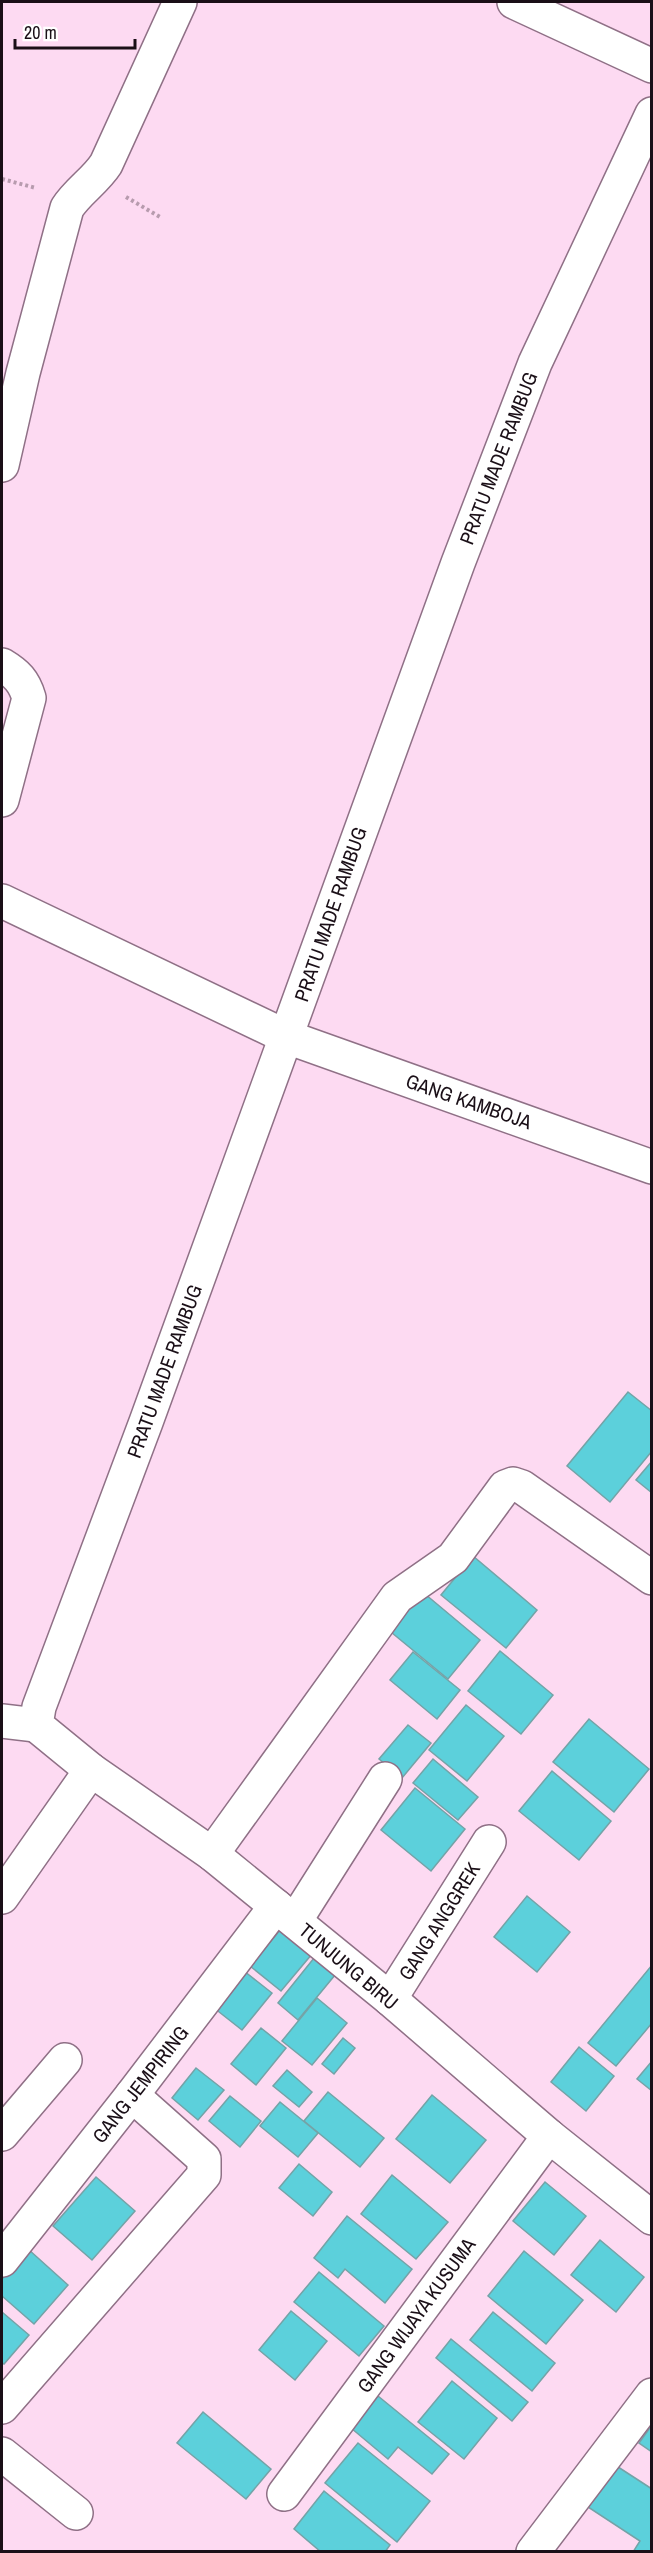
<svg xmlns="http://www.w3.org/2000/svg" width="653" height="2553" font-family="'Archivo Narrow',sans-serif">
	<rect width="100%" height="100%" fill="#fddaf2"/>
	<!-- building -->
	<g fill="#5cd0db" stroke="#74a3a7" stroke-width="1.5">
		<path d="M 628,1392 L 652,1411 L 652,1451 L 610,1502 L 567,1466 Z"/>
		<path d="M 652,1461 L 652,1493 L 636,1480 Z"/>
		<path d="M 473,1556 L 537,1610 L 506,1648 L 441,1595 Z"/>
		<path d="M 419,1589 L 480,1640 L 448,1679 L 386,1628 Z"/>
		<path d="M 500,1651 L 553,1695 L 521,1734 L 468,1691 Z"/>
		<path d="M 413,1652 L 460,1690 L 437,1719 L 390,1680 Z"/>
		<path d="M 466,1705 L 504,1736 L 467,1781 L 429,1750 Z"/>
		<path d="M 589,1719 L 649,1769 L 614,1812 L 553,1762 Z"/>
		<path d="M 408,1725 L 431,1743 L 402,1778 L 379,1759 Z"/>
		<path d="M 433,1759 L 478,1797 L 458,1820 L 413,1783 Z"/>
		<path d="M 552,1771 L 611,1821 L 579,1860 L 519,1811 Z"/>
		<path d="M 415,1788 L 465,1829 L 431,1871 L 381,1830 Z"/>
		<path d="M 527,1896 L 570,1932 L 537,1972 L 494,1937 Z"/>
		<path d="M 281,1929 L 312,1954 L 281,1991 L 250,1966 Z"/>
		<path d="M 314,1958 L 335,1975 L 298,2020 L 278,2003 Z"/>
		<path d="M 652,1965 L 652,2023 L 616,2066 L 588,2043 Z"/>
		<path d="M 244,1971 L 272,1993 L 242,2030 L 214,2008 Z"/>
		<path d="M 317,1998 L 347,2023 L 312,2065 L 282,2041 Z"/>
		<path d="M 261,2028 L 286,2048 L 256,2085 L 231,2064 Z"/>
		<path d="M 343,2038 L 355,2048 L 334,2074 L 322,2064 Z"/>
		<path d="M 579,2047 L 614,2076 L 586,2111 L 551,2082 Z"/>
		<path d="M 652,2061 L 652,2091 L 637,2079 Z"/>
		<path d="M 196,2068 L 224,2090 L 198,2120 L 172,2098 Z"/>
		<path d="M 287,2070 L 312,2092 L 299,2107 L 273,2086 Z"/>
		<path d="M 328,2092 L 384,2138 L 360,2167 L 304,2121 Z"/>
		<path d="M 432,2095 L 486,2140 L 450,2183 L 396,2139 Z"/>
		<path d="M 230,2096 L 261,2121 L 240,2147 L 209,2121 Z"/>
		<path d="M 280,2102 L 318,2133 L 298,2157 L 260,2126 Z"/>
		<path d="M 299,2164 L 332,2192 L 313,2216 L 279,2188 Z"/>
		<path d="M 392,2175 L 448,2222 L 416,2259 L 361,2214 Z"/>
		<path d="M 96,2177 L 135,2211 L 92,2260 L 53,2226 Z"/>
		<path d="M 545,2182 L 586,2216 L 554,2255 L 513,2221 Z"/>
		<path d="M 347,2216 L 412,2269 L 385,2303 L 345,2269 L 338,2278 L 314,2258 Z"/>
		<path d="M 600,2240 L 644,2277 L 616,2312 L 571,2275 Z"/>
		<path d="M 28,2249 L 68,2285 L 34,2324 L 2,2296 L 2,2279 Z"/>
		<path d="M 524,2251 L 583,2300 L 546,2344 L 488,2296 Z"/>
		<path d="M 319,2272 L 384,2326 L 359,2356 L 294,2302 Z"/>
		<path d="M 291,2311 L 327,2341 L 295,2380 L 259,2350 Z"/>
		<path d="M 2,2312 L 29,2335 L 4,2364 L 2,2363 Z"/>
		<path d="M 493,2312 L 555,2363 L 532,2391 L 470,2340 Z"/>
		<path d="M 451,2339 L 528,2402 L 512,2421 L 436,2358 Z"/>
		<path d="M 452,2381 L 497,2418 L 464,2459 L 418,2422 Z"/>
		<path d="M 378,2396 L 449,2454 L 432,2474 L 398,2447 L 388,2459 L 351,2428 Z"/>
		<path d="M 203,2412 L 271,2469 L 246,2499 L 177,2443 Z"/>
		<path d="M 652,2425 L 652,2452 L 639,2443 Z"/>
		<path d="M 358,2443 L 430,2501 L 397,2542 L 325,2483 Z"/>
		<path d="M 615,2465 L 652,2489 L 652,2552 L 633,2552 L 640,2541 L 588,2507 Z"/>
		<path d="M 324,2491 L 390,2545 L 385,2552 L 321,2552 L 294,2529 Z"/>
	</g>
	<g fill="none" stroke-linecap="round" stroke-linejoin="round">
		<!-- street casing -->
		<g stroke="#8f7086" stroke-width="36">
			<g id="street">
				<path d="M 514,2 L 652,66"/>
				<path d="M 2,465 L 23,373 L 67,208 C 78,191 95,181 106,164 L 180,2"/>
				<path d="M 2,665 C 17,674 24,681 29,698 L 2,800"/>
				<path d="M 2,901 L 287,1037 L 652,1167"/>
				<path d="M 2,1721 L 36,1725"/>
				<path d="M 212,1854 L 397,1597 L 453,1558 L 505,1487 L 513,1484 L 522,1487 L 652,1578"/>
				<path d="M 2,1897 L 91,1770"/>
				<path d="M 295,1921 L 385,1779"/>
				<path d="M 390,1999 L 489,1842"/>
				<path d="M 2,2134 L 65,2060"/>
				<path d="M 2,2260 L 132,2095 L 276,1906"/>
				<path d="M 2,2407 L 204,2175 L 204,2159 L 132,2095"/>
				<path d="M 2,2454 L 76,2513"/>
				<path d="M 284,2494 L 549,2136"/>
				<path d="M 533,2552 L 652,2395"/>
			</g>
		</g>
		<!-- secondary casing -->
		<g stroke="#8f7086" stroke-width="36">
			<path id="secondary" d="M 652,114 L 535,363 L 458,563 L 146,1422 L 39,1707 L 36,1725 L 91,1770 L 212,1854 L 390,1999 L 549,2136 L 652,2218"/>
		</g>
		<!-- path -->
		<g stroke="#b79bae" stroke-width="4" stroke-dasharray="3 3" stroke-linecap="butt">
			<path d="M 2,179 L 36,188"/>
			<path d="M 126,197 L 160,217"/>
		</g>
		<!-- street -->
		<use href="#street" stroke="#fff" stroke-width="33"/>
		<!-- secondary -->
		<use href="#secondary" stroke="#fff" stroke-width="33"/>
	</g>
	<g text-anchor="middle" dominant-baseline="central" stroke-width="4.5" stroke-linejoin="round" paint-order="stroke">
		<!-- street labels -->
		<g font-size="20" fill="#1a0f17" stroke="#fff">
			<text transform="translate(498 458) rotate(-69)">PRATU MADE RAMBUG</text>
			<text transform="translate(330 914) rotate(-71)">PRATU MADE RAMBUG</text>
			<text transform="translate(469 1101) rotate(19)">GANG KAMBOJA</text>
			<text transform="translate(164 1371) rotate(-70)">PRATU MADE RAMBUG</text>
			<text transform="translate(439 1921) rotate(-58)">GANG ANGGREK</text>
			<text transform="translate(349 1966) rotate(40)">TUNJUNG BIRU</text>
			<text transform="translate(140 2084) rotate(-52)">GANG JEMPIRING</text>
			<text transform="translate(416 2315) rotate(-54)">GANG WIJAYA KUSUMA</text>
		</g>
	</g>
	<!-- border -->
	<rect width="653" height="2553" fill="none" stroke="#1a0f17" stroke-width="6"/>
	<!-- scale -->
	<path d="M15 39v9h120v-9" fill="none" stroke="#1a0f17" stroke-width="3"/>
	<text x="24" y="39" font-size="18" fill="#1a0f17" stroke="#ffffff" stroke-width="4.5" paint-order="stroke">20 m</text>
</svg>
